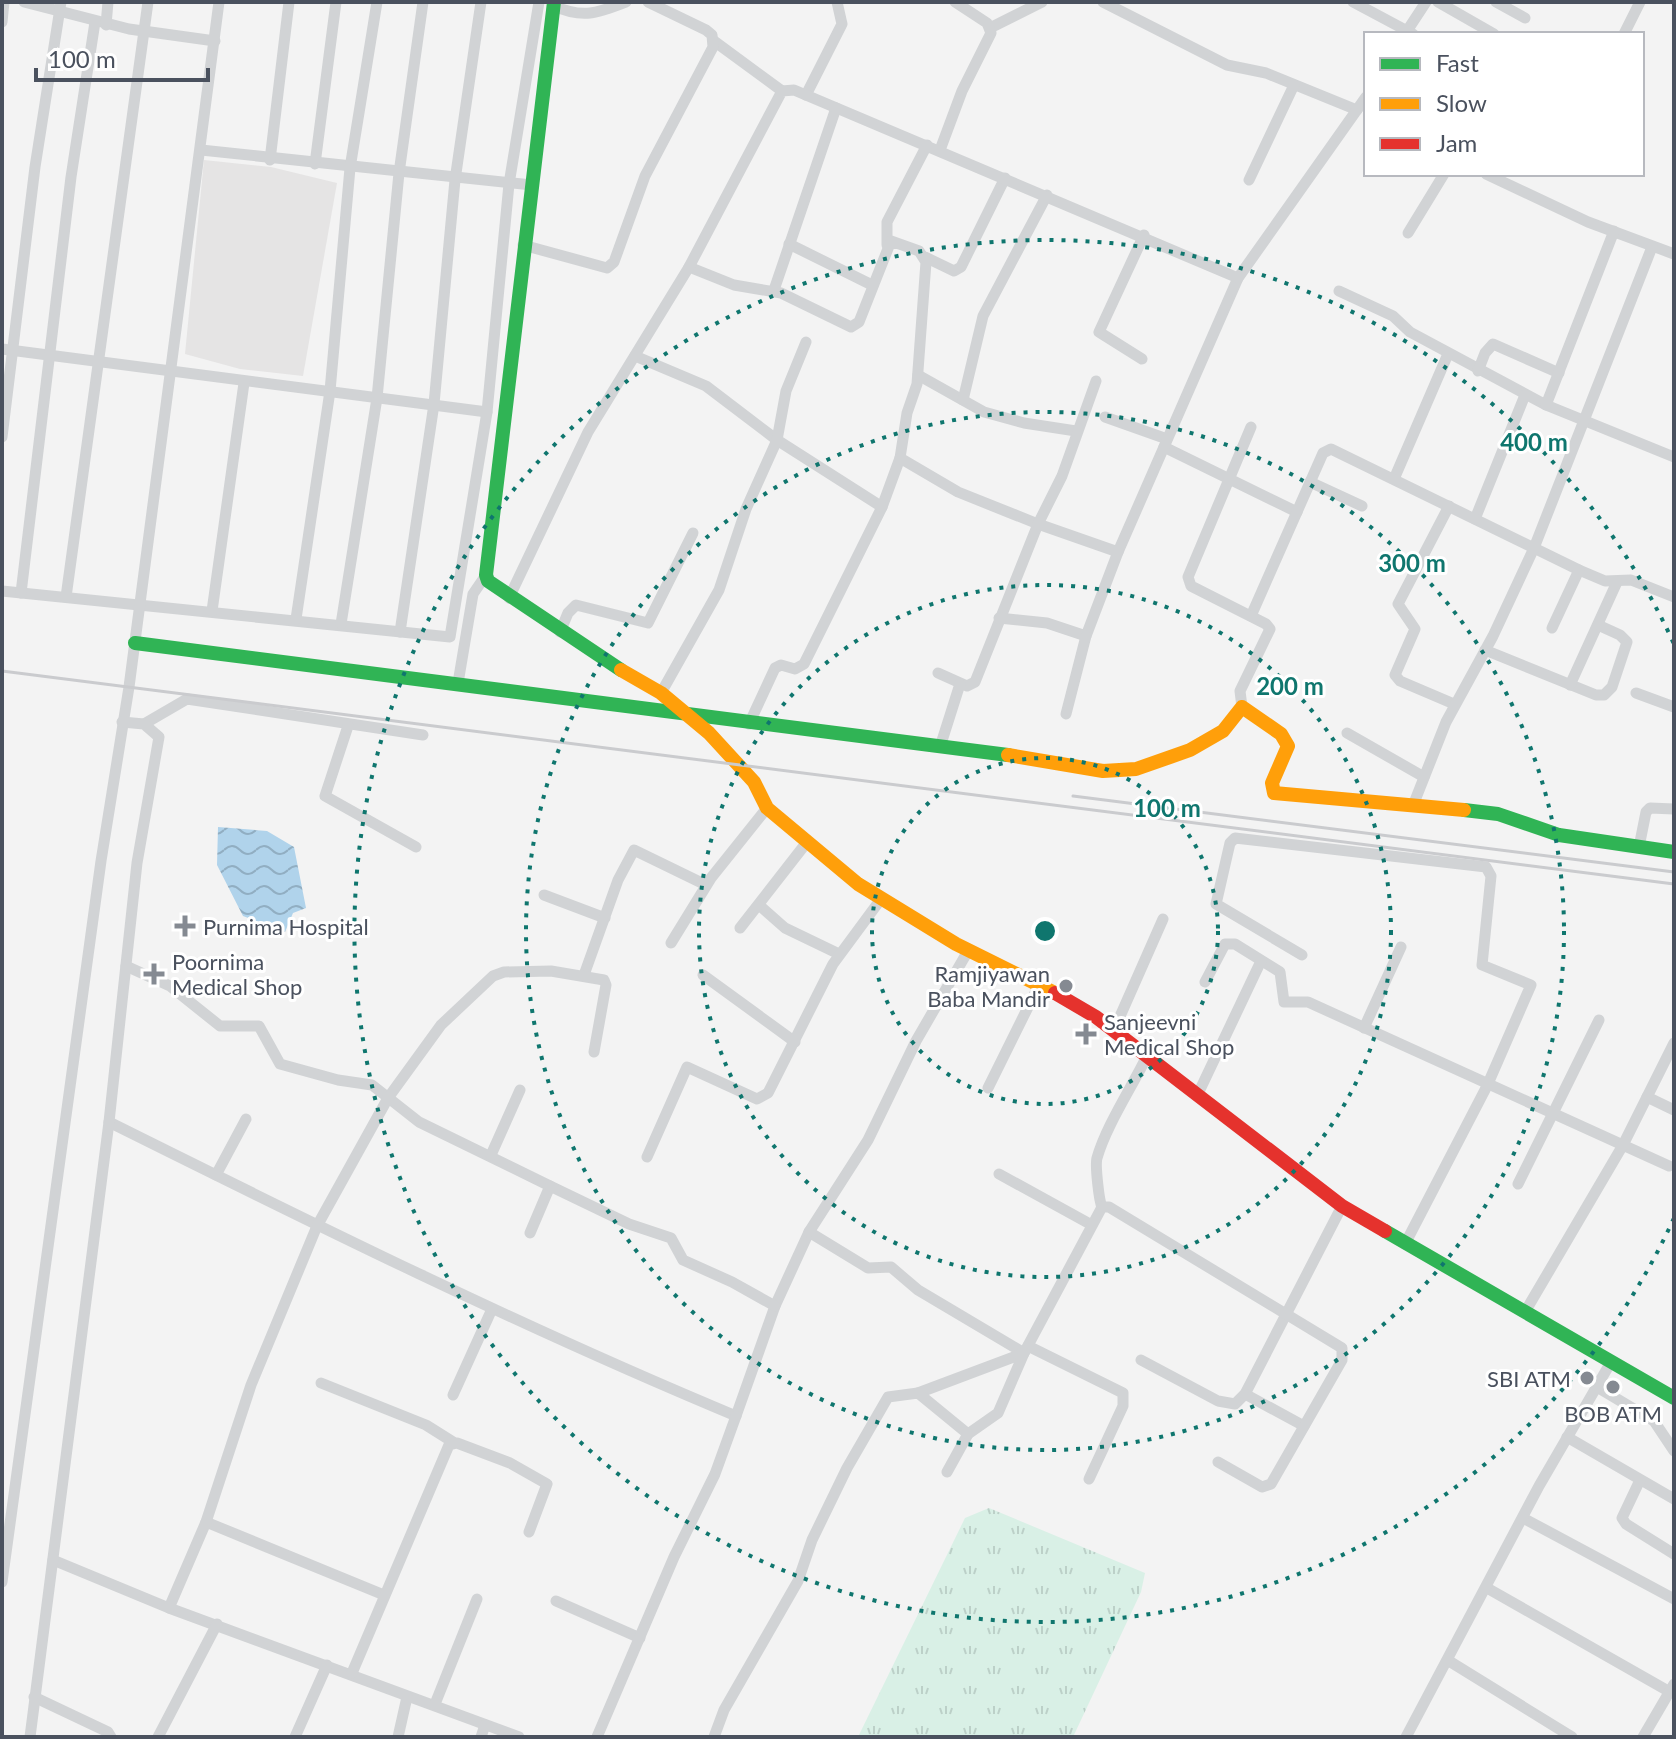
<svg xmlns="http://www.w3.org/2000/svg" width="1676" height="1739" font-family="Lato,sans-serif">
	<defs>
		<pattern id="grass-tufts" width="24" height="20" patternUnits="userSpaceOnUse" patternTransform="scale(2)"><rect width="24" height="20" fill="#d9f0e6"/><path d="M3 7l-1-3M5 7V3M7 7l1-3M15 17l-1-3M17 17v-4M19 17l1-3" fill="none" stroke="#bcd0c8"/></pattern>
		<pattern id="water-waves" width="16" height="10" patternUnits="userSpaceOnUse" patternTransform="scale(2)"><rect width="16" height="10" fill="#b0d3eb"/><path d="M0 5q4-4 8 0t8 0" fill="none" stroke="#91aec2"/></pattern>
	</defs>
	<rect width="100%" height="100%" fill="#f3f3f3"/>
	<!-- education -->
	<path fill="#e5e4e4" d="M 204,160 L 271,167 L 337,183 L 303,376 L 240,369 L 185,354 Z"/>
	<!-- grass -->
	<path fill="url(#grass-tufts)" d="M 989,1508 L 1145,1573 L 1141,1592 L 1073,1737 L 858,1737 L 965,1518 Z"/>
	<!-- water -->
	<path fill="url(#water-waves)" d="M 218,827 L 267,831 L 294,847 L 306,908 L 293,913 L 285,932 L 243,916 L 217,865 Z"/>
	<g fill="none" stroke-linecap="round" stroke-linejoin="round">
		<!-- street -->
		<g stroke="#d1d3d5" stroke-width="11">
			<path d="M 24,2 L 129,29 L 215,41"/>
			<path d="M 1103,2 L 1227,65 L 1266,73 L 1357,110"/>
			<path d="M 1353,2 L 1413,34"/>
			<path d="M 1438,2 L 1494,34"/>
			<path d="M 1496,2 L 1525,18"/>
			<path d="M 554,6 C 583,19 598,13 626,2"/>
			<path d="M 2,22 L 4,2"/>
			<path d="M 106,25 L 108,2"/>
			<path d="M 992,27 L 1042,2"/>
			<path d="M 1405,34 L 1426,2"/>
			<path d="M 1624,34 L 1640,2"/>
			<path d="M 714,41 L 782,91"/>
			<path d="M 806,95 L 842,24 L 837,2"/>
			<path d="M 201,150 L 532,185"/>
			<path d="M 940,150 L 962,91 L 991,33 L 987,23 L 955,2"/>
			<path d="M 270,160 L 289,2"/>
			<path d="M 315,164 L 336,2"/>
			<path d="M 1486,174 L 1588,222 L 1674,254"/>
			<path d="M 1249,180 L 1294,85"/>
			<path d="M 1408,233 L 1444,174"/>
			<path d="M 789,244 L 872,285"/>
			<path d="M 523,245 L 607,268 L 614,262 L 645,176 L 713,47 L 712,35 L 706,30 L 648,2"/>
			<path d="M 887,245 L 887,222 L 927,145"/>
			<path d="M 925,257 L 954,271 L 961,267 L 1005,178"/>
			<path d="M 689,267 L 734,285 L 781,293 L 851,327 L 859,322 L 891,241 L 919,251 L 926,262 L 917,384 L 907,413 L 900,458 L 882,507 L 804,664 L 795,669 L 781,665 L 775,668 L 749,724"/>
			<path d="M 774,290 L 836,108"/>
			<path d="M 1339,291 L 1393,316 L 1410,332 L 1546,405 L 1674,457"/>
			<path d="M 2,349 L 487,412"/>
			<path d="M 635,356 L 706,386 L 777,440 L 882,507"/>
			<path d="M 1142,359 L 1099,332 L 1144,235"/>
			<path d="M 1478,371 L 1485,353 L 1493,344 L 1559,373"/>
			<path d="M 918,375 L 984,412 L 1024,423 L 1076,431"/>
			<path d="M 963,400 L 983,316 L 1047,195"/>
			<path d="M 1546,405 L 1614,231"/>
			<path d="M 1105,417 L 1167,439"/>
			<path d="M 2,437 L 35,167 L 61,2"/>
			<path d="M 1164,447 L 1297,512"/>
			<path d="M 900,458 L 958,492 L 1038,524 L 975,682 L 967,686 L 938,673"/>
			<path d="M 1394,479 L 1448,354"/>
			<path d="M 1310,482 L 1362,506"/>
			<path d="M 1449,506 L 1398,604 L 1415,629 L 1395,675 L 1400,681 L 1454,704"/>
			<path d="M 1475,519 L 1525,395"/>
			<path d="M 1118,552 L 1238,278"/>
			<path d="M 2,591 L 450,637 L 487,412 L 509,184 L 539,2"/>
			<path d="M 21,593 L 71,177 L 95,22"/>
			<path d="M 66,597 L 148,2"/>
			<path d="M 509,598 L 588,432 L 689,267 L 782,91 L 794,90 L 1238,278 L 1366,97"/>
			<path d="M 212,611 L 244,383"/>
			<path d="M 1251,616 L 1323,453 L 1331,449 L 1579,570 L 1605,581 L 1631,580 L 1674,597"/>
			<path d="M 999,618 L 1047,623 L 1086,636 L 1118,552 L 1038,524 L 1062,476 L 1096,381"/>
			<path d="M 296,619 L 330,391 L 350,168 L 377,2"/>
			<path d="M 341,624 L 377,398 L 399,173 L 423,2"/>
			<path d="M 1552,628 L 1579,570"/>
			<path d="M 400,632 L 434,404 L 455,180 L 481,2"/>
			<path d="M 560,632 L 568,613 L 576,605 L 648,623 L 693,533"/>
			<path d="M 1485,650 L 1596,695 L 1604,695 L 1612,687 L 1627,642 L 1620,635 L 1598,625"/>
			<path d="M 458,683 L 473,594 L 486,575"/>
			<path d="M 1570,685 L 1617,582"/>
			<path d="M 661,693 L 719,590 L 746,509 L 777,440 L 786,391 L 806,342"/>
			<path d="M 1636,693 L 1674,707"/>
			<path d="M 1242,707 L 1240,691 L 1270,629 L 1266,624 L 1191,586 L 1188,577 L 1251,427"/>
			<path d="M 1066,714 L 1086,636"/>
			<path d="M 144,724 L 187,699 L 423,735"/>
			<path d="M 348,726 L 325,796 L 416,847"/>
			<path d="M 1347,733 L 1424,777"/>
			<path d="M 940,747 L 960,684"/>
			<path d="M 1414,803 L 1446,722 L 1493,636 L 1534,548 L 1652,247"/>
			<path d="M 1639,847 L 1646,812 L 1650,808 L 1674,809"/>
			<path d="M 544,895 L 605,918"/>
			<path d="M 759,905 L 785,928 L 839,954"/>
			<path d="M 740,928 L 807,842"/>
			<path d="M 671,943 L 711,878 L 767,808"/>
			<path d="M 1302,955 L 1216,904 L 1230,843 L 1235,838 L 1486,867 L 1491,876 L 1482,965 L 1531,985 L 1487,1086 L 1405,1244"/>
			<path d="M 126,966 L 170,986 L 220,1026 L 259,1026 L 280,1064 L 338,1080 L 372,1085 L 419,1122 L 550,1186 L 530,1233"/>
			<path d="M 584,975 L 618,880 L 634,850 L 706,885"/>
			<path d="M 703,975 L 795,1042"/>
			<path d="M 1205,982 L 1225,944 L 1235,944 L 1280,972 L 1284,1002 L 1308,1002 L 1669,1166"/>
			<path d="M 1364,1028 L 1401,947"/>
			<path d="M 1114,1030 L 1163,919"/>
			<path d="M 988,1088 L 1040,983"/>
			<path d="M 1197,1096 L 1261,961"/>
			<path d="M 1647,1097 L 1674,1110"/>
			<path d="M 109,1122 C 316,1225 522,1327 736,1416 L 775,1306 L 809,1232 L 868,1268 L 891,1267 L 918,1290 L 1024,1353"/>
			<path d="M 491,1155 L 520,1090"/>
			<path d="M 647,1157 L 687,1067 L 757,1099 L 768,1093 L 833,964 L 881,899"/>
			<path d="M 999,1174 L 1090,1224"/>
			<path d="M 216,1175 L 246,1119"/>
			<path d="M 1518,1184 L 1599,1020"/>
			<path d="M 550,1186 L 629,1224 L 671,1238 L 683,1260 L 732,1282 L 775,1306"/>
			<path d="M 1102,1207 C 1099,1201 1095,1165 1097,1158 C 1106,1126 1132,1087 1147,1056"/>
			<path d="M 809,1232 L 868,1140 L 916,1041 L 968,951"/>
			<path d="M 1525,1312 L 1623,1145 L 1674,1043"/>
			<path d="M 1028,1346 L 1123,1393 L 1123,1406 L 1089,1479"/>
			<path d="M 1141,1360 L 1218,1401 L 1235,1404 L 1245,1394 L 1342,1206"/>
			<path d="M 321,1383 L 426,1425 L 453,1442"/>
			<path d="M 1597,1387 L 1654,1421 L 1674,1451"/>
			<path d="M 918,1393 L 1024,1353"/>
			<path d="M 1245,1394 L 1304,1426"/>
			<path d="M 453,1395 L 492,1309"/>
			<path d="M 1567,1437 L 1674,1499"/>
			<path d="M 947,1472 L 968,1434 L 998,1413 L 1024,1353 L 1102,1207 L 1109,1207 L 1342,1348 L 1342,1360 L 1271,1484 L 1262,1487 L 1218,1462"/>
			<path d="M 1640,1480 L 1622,1518 L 1626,1524 L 1674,1554"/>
			<path d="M 1523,1518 L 1674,1599"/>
			<path d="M 206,1522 L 384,1595"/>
			<path d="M 53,1560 L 169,1608 L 519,1737"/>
			<path d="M 2,1582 L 101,861 L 129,687 L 219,2"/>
			<path d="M 1487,1588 L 1670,1692"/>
			<path d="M 556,1601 L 640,1638"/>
			<path d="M 169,1608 L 206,1522 L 251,1385 L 317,1226 L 388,1098 L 441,1025 L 493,976 L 504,972 L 551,971 L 604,980 L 606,985 L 594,1052"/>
			<path d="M 1449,1661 L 1572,1737"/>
			<path d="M 352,1673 L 449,1445 L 457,1443 L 510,1463 L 547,1484 L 529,1532"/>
			<path d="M 34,1697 L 108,1732 L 111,1737"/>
			<path d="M 435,1704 L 477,1599"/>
			<path d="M 30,1737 L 109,1122 L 137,863 L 159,737 L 144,724 L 122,722"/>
			<path d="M 158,1737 L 217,1624"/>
			<path d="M 295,1737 L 327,1665"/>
			<path d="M 398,1737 L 407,1697"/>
			<path d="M 481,1737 L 485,1725"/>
			<path d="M 597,1737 L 674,1557 L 715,1474 L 736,1416"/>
			<path d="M 714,1737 L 724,1710 L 798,1581 L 812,1540 L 847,1468 L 888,1397 L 918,1393 L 968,1434"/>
			<path d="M 1406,1737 L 1539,1486 L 1611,1362"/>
			<path d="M 1643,1737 L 1674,1684"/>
		</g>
		<!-- fast -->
		<g stroke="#30b455" stroke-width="14">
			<path d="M 554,2 L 486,575 L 488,581 L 621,670"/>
			<path d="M 135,643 L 1008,755"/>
			<path d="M 1464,810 L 1498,814 L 1559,835 L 1674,852"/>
			<path d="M 1385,1231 L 1674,1398"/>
		</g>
		<!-- slow -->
		<g stroke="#ff9f0a" stroke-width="14">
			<path d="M 621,670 L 661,693 L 709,733 L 754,782 L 767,808 L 858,884 L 956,944 L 1055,993"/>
			<path d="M 1008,755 L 1103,771 L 1136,769 L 1190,750 L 1223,731 L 1242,707 L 1281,734 L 1288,746 L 1272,783 L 1274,793 L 1464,810"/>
		</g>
		<!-- jam -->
		<path stroke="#e5322d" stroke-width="14" d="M 1055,993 L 1096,1017 L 1342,1206 L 1385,1231"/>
		<!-- rail -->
		<g stroke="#cacbce" stroke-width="3">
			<path d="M 2,671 L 1674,884"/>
			<path d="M 1073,796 L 1674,872"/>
		</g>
	</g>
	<!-- distance rings -->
	<g fill="none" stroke="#0f766e" stroke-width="4" stroke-dasharray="4 8">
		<circle cx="1045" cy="931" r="173"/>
		<circle cx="1045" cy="931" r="346"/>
		<circle cx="1045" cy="931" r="519"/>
		<path d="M1674 1218A691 691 0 1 1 1674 644"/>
	</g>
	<!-- markers -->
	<g fill="#858a92" stroke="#fff" stroke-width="3">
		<path d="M181 914h8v8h8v8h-8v8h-8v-8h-8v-8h8z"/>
		<path d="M150 962h8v8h8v8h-8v8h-8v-8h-8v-8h8z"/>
		<circle cx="1066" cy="986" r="8"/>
		<path d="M1082 1022h8v8h8v8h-8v8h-8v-8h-8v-8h8z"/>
		<circle cx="1587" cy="1378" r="8"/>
		<circle cx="1613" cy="1387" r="8"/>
	</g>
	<g text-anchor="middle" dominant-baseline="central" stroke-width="6" stroke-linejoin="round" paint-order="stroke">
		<!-- poi labels -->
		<g font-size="22" fill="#4a515e" stroke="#fff" text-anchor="start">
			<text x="203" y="926">Purnima Hospital</text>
			<text x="172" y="961">Poornima<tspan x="172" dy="25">Medical Shop</tspan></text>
			<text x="1050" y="973" text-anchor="end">Ramjiyawan<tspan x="1050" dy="25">Baba Mandir</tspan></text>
			<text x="1104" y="1021">Sanjeevni<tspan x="1104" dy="25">Medical Shop</tspan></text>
			<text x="1571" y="1378" text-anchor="end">SBI ATM</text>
			<text x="1613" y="1413" text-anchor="middle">BOB ATM</text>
		</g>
	</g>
	<circle cx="1045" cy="931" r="12" fill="#0f766e" stroke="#fff" stroke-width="4"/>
	<g font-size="24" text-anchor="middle" font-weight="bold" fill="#0f766e" stroke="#fff" stroke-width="6" stroke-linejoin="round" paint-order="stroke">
		<text x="1534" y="451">400 m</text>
		<text x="1412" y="572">300 m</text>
		<text x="1290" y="695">200 m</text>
		<text x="1167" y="817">100 m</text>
	</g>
	<!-- border -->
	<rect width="1676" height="1739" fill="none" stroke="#4a515e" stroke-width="8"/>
	<!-- legend -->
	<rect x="1364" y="32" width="280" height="144" fill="#ffffff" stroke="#b7b9bf" stroke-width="2"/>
	<rect x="1380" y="58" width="40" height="12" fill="#30b455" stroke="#b7b9bf" stroke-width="2"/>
	<text x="1436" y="72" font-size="24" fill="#4a515e">Fast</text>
	<rect x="1380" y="98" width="40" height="12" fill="#ff9f0a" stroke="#b7b9bf" stroke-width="2"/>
	<text x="1436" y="112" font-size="24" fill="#4a515e">Slow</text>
	<rect x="1380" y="138" width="40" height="12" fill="#e5322d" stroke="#b7b9bf" stroke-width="2"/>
	<text x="1436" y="152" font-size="24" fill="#4a515e">Jam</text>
	<!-- scale -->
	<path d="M36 68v12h172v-12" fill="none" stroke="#4a515e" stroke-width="4"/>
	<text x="48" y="68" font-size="24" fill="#4a515e" stroke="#ffffff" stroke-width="6" paint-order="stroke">100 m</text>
</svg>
